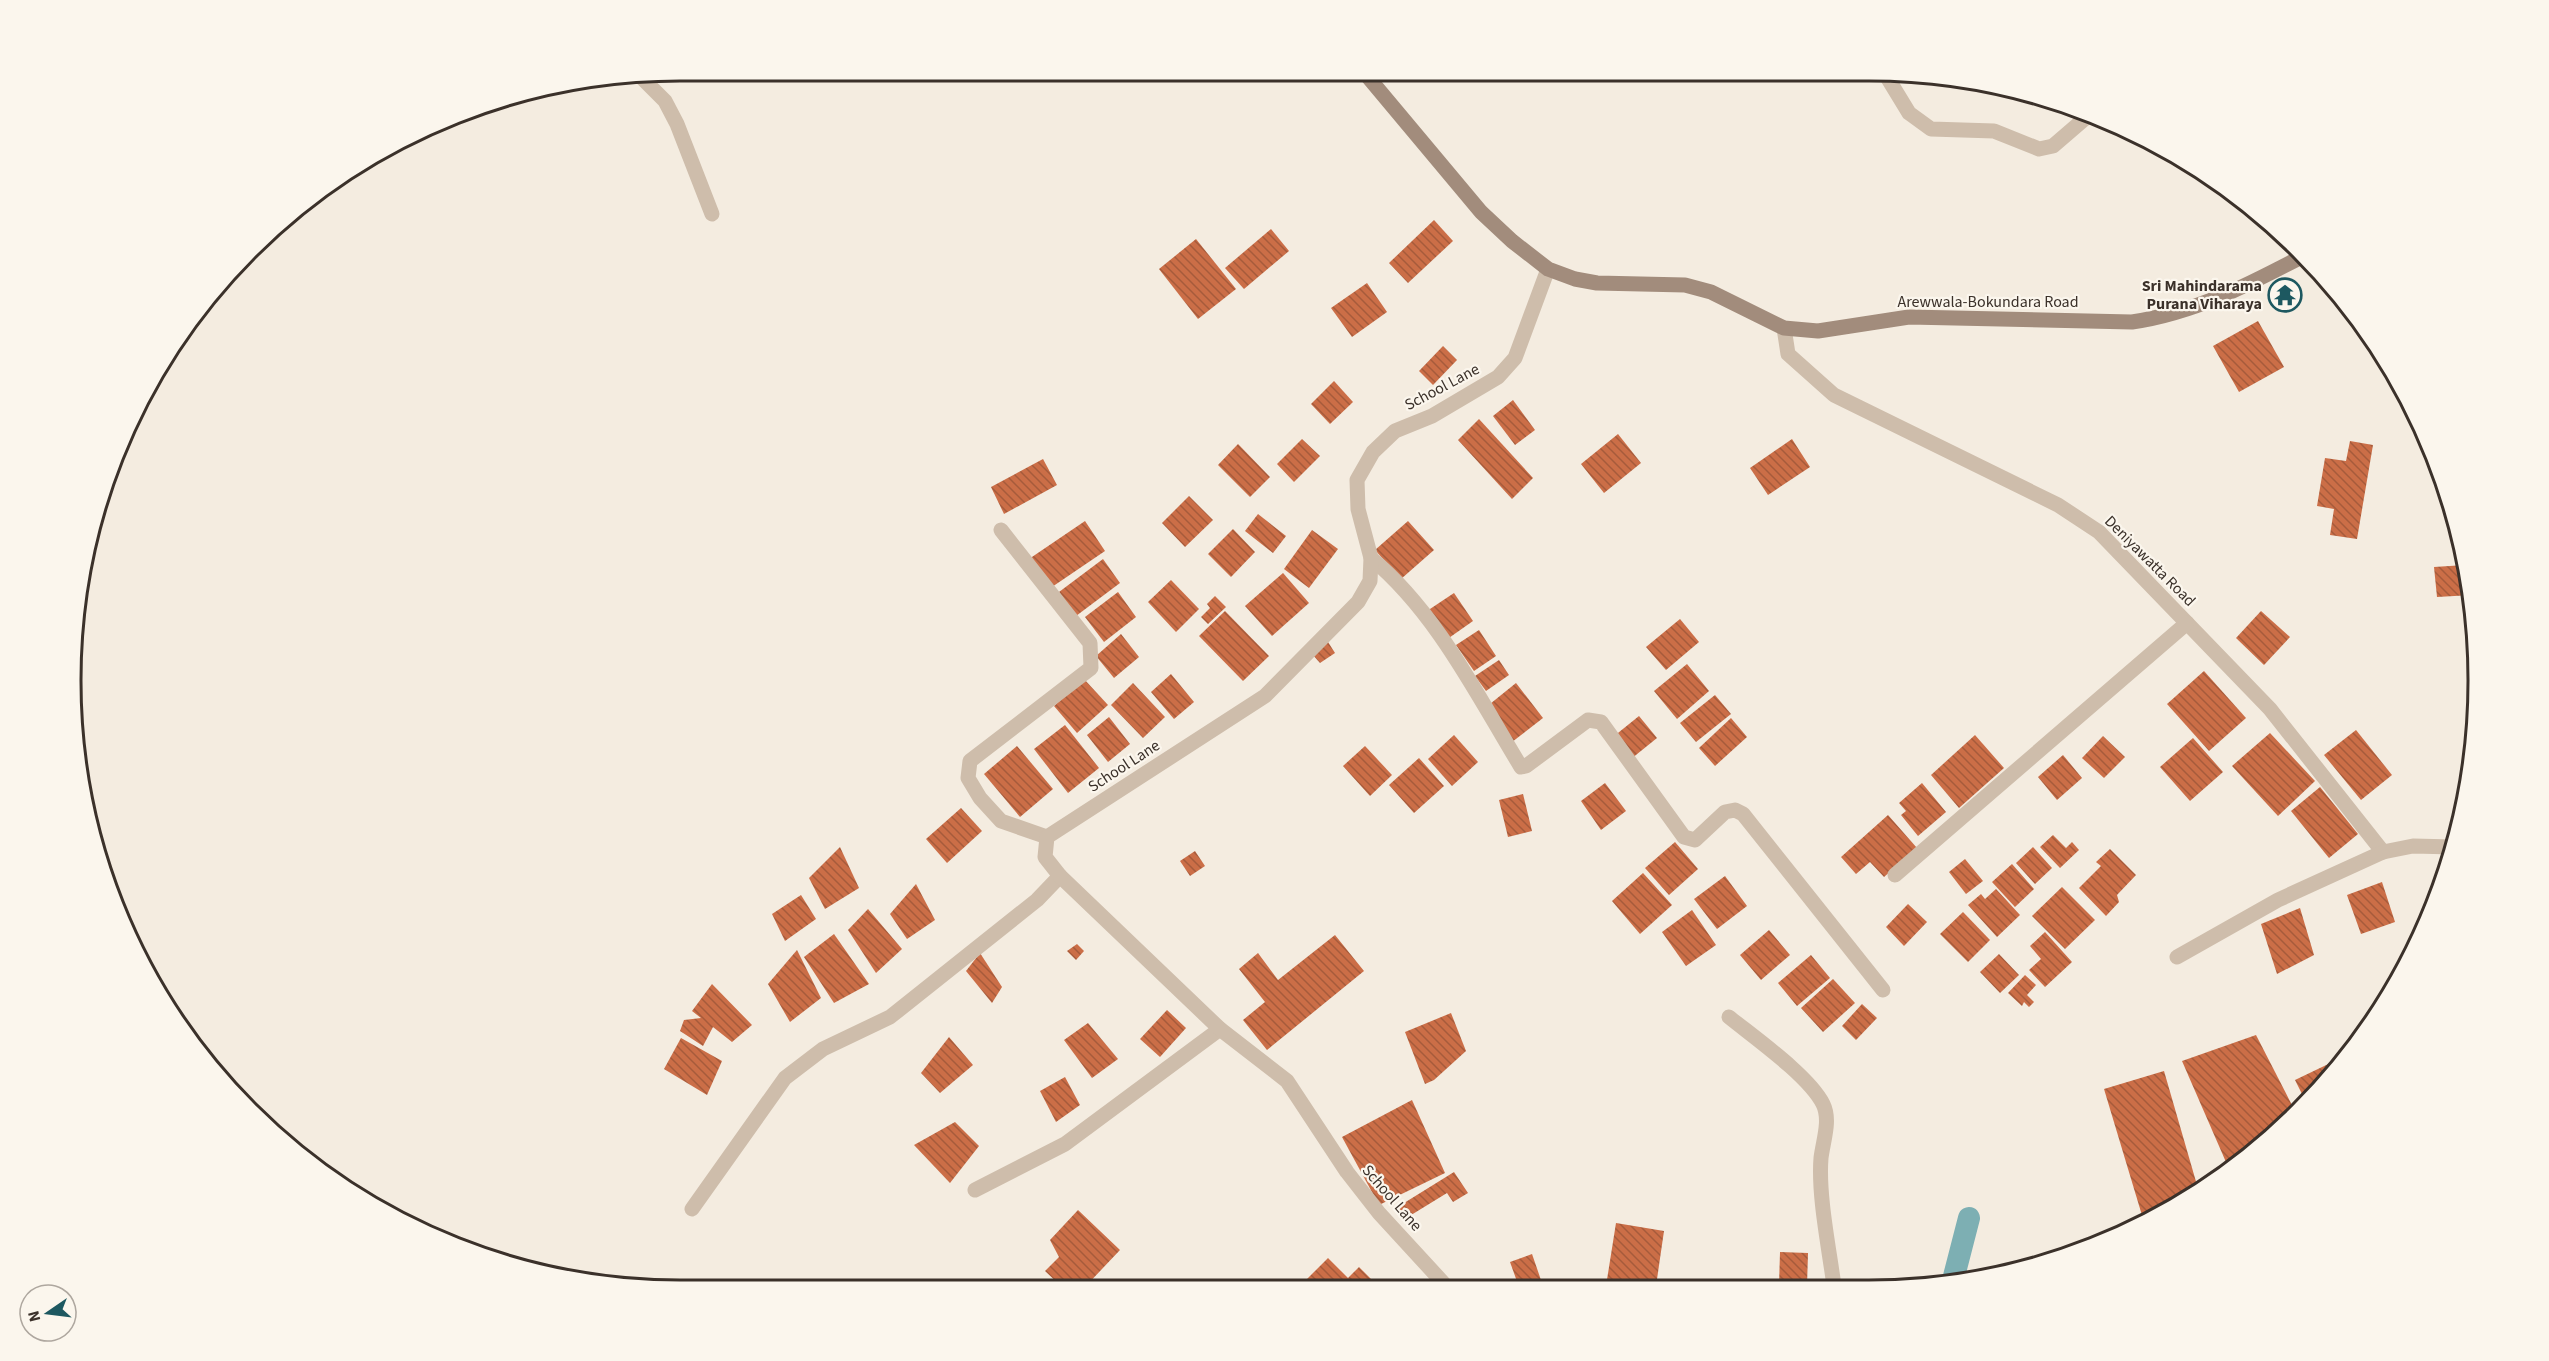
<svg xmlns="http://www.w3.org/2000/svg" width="2549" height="1361" font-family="'Source Sans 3',sans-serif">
	<defs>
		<pattern id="building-back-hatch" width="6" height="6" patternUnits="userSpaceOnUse" patternTransform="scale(1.5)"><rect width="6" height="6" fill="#cb6e47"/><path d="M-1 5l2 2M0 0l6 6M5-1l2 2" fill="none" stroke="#a65b3b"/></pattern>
	</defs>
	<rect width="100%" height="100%" fill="#f4ece0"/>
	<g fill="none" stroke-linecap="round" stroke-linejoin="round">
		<!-- canal -->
		<path stroke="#7dafb3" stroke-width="22" d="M 1952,1284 L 1969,1218"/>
	</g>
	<!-- building -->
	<g fill="url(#building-back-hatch)">
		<path d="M 741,71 L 757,71 L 757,76 L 741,80 Z"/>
		<path d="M 1434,220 L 1453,241 L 1408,283 L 1389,263 Z"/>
		<path d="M 1271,229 L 1289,251 L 1244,289 L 1225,268 Z"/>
		<path d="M 1196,239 L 1236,289 L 1198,319 L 1159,269 Z"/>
		<path d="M 1367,283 L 1387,312 L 1352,337 L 1331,308 Z"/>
		<path d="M 2258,321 L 2284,367 L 2239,392 L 2213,346 Z"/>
		<path d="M 1443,346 L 1457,360 L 1433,385 L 1419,371 Z"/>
		<path d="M 1334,381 L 1353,402 L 1330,424 L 1311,404 Z"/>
		<path d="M 1513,400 L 1535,430 L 1515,445 L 1493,416 Z"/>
		<path d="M 1479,419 L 1533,478 L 1512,499 L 1458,440 Z"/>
		<path d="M 1618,434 L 1641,463 L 1604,493 L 1581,464 Z"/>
		<path d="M 1302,439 L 1320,456 L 1294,482 L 1277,464 Z"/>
		<path d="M 1792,439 L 1810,467 L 1768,495 L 1750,468 Z"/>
		<path d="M 2350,441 L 2373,445 L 2357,539 L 2330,535 L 2334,509 L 2317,506 L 2325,458 L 2346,461 Z"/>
		<path d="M 1238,444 L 1270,477 L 1250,497 L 1218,465 Z"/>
		<path d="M 1043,459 L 1057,485 L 1004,514 L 991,487 Z"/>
		<path d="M 1189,496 L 1213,520 L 1185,547 L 1162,523 Z"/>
		<path d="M 1258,514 L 1286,536 L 1273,553 L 1245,531 Z"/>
		<path d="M 1085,521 L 1105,551 L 1049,589 L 1029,559 Z"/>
		<path d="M 1408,521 L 1434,550 L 1401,579 L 1375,550 Z"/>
		<path d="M 1233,529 L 1255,552 L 1231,577 L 1208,554 Z"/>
		<path d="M 1312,530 L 1338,549 L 1309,588 L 1284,569 Z"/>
		<path d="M 1103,559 L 1120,583 L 1076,616 L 1059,592 Z"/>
		<path d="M 2465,565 L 2472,595 L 2437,597 L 2434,567 Z"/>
		<path d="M 1283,573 L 1309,603 L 1272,636 L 1245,606 Z"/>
		<path d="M 1171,580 L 1199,609 L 1176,632 L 1148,602 Z"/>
		<path d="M 1118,592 L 1136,617 L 1104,642 L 1085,617 Z"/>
		<path d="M 1454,593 L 1473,621 L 1446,640 L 1427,611 Z"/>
		<path d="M 1215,596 L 1226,607 L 1208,624 L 1201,617 L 1210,608 L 1207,604 Z"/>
		<path d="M 1225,611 L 1269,656 L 1243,681 L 1199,636 Z"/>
		<path d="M 2261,611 L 2290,637 L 2264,665 L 2236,638 Z"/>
		<path d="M 1680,619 L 1699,642 L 1666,670 L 1646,647 Z"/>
		<path d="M 1479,630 L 1496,656 L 1474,671 L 1456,645 Z"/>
		<path d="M 1121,634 L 1139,657 L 1114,678 L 1096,656 Z"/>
		<path d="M 1328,642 L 1335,653 L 1320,663 L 1312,654 Z"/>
		<path d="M 1499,660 L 1509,675 L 1486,691 L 1475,676 Z"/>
		<path d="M 1687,664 L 1709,691 L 1677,719 L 1654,691 Z"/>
		<path d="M 2204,671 L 2246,718 L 2209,751 L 2167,704 Z"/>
		<path d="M 1171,674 L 1194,702 L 1174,719 L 1151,692 Z"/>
		<path d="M 1084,679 L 1108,705 L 1077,733 L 1054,706 Z"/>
		<path d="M 1133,683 L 1165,717 L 1143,738 L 1111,705 Z"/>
		<path d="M 1516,683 L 1543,718 L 1512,742 L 1485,708 Z"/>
		<path d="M 1715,695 L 1731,714 L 1696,742 L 1680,723 Z"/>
		<path d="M 1639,716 L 1657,738 L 1626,763 L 1608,741 Z"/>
		<path d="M 1109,717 L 1130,744 L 1108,762 L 1087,735 Z"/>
		<path d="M 1731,718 L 1747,737 L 1715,766 L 1699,748 Z"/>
		<path d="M 1065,725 L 1099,768 L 1068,793 L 1034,749 Z"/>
		<path d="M 2356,730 L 2392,775 L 2361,800 L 2324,755 Z"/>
		<path d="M 2270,733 L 2315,781 L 2278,816 L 2232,766 Z"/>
		<path d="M 1454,735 L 1478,762 L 1452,786 L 1428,759 Z"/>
		<path d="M 1975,735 L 2004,768 L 1959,808 L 1931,775 Z"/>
		<path d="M 2103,736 L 2125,757 L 2104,778 L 2082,758 Z"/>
		<path d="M 2193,738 L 2223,772 L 2190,801 L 2160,767 Z"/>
		<path d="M 1017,746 L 1053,789 L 1020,817 L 984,774 Z"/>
		<path d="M 1365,746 L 1392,775 L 1370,796 L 1343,766 Z"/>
		<path d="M 2063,755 L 2082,778 L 2057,800 L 2038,777 Z"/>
		<path d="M 1419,758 L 1444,786 L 1414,813 L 1389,785 Z"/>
		<path d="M 1605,783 L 1626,811 L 1601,830 L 1581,801 Z"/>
		<path d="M 1922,783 L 1946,812 L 1918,836 L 1901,815 L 1906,811 L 1899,803 Z"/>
		<path d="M 2320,787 L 2358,834 L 2329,858 L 2291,811 Z"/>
		<path d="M 1523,794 L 1532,831 L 1508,837 L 1499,800 Z"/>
		<path d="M 961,808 L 982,831 L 947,863 L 926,839 Z"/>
		<path d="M 1888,815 L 1917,848 L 1884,877 L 1870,862 L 1856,874 L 1841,857 Z"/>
		<path d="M 2053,835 L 2066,848 L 2072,842 L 2079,850 L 2060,868 L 2040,847 Z"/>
		<path d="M 1675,842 L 1698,869 L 1669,895 L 1645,868 Z"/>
		<path d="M 840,847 L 859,888 L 825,909 L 809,878 Z"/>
		<path d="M 2033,847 L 2052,868 L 2035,884 L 2016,863 Z"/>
		<path d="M 2110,849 L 2136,875 L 2117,895 L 2119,902 L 2106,916 L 2079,888 L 2101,866 L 2096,862 Z"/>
		<path d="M 1195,851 L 1205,866 L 1190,876 L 1180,861 Z"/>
		<path d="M 1965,859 L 1983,881 L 1966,894 L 1949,872 Z"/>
		<path d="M 2012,864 L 2034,889 L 2015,907 L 1992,882 Z"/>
		<path d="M 1643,873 L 1672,905 L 1640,934 L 1612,901 Z"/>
		<path d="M 1725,876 L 1747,906 L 1717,929 L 1694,899 Z"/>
		<path d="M 2382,882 L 2395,922 L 2361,934 L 2347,895 Z"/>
		<path d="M 916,884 L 935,920 L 907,939 L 890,914 Z"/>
		<path d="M 2062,887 L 2095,920 L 2065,949 L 2032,916 Z"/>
		<path d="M 1996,889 L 2020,915 L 1997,937 L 1968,905 L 1981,894 L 1985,899 Z"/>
		<path d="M 801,895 L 816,919 L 785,941 L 772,914 Z"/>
		<path d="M 1908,904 L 1927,922 L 1904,946 L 1886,927 Z"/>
		<path d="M 2300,908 L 2314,955 L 2277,974 L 2261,924 Z"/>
		<path d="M 868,909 L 902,949 L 876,973 L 848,930 Z"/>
		<path d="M 1692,910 L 1716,945 L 1686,966 L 1662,932 Z"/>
		<path d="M 1963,912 L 1990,940 L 1968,962 L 1940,934 Z"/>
		<path d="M 1769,930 L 1790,955 L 1761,980 L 1740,955 Z"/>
		<path d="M 2045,932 L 2072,962 L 2045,987 L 2029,970 L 2041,959 L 2030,946 Z"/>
		<path d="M 834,934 L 869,984 L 834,1003 L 804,957 Z"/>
		<path d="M 1335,935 L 1364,971 L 1267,1050 L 1243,1020 L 1265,1002 L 1239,969 L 1258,953 L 1278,980 Z"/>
		<path d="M 1077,944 L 1084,951 L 1076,960 L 1067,951 Z"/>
		<path d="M 797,950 L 821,998 L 790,1022 L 768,984 Z"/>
		<path d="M 980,953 L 1002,987 L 992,1003 L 966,971 Z"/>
		<path d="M 1999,954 L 2019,975 L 2000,993 L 1980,972 Z"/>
		<path d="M 1811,955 L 1830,978 L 1797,1006 L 1778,983 Z"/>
		<path d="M 2025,975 L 2036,985 L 2027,995 L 2034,1002 L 2029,1007 L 2024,1002 L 2022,1006 L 2008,993 Z"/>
		<path d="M 1833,979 L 1855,1003 L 1823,1032 L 1801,1008 Z"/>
		<path d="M 712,984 L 752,1025 L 732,1042 L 713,1027 L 703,1046 L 680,1031 L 684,1020 L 701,1018 L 692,1011 Z"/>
		<path d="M 1862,1004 L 1877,1018 L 1856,1040 L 1842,1026 Z"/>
		<path d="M 1167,1010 L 1186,1028 L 1160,1057 L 1140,1039 Z"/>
		<path d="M 1451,1013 L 1466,1051 L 1434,1080 L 1425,1084 L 1405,1032 Z"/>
		<path d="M 1088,1023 L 1118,1059 L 1092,1078 L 1064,1040 Z"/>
		<path d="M 2256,1035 L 2295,1111 L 2229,1169 L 2182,1061 Z"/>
		<path d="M 949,1037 L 973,1065 L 940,1093 L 921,1073 Z"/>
		<path d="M 681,1038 L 722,1061 L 707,1095 L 664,1069 Z"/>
		<path d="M 2345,1056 L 2327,1083 L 2306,1102 L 2295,1080 Z"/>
		<path d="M 2164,1071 L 2199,1192 L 2144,1222 L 2104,1089 Z"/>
		<path d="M 1065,1077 L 1080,1105 L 1056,1122 L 1040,1091 Z"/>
		<path d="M 1412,1100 L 1445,1173 L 1379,1205 L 1342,1137 Z"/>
		<path d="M 955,1122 L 979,1146 L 950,1183 L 914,1145 Z"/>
		<path d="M 1454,1172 L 1468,1193 L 1453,1202 L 1447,1193 L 1403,1220 L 1396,1208 Z"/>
		<path d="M 1078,1210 L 1120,1250 L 1084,1288 L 1063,1288 L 1045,1271 L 1059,1257 L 1050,1240 Z"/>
		<path d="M 1616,1223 L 1664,1231 L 1656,1286 L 1606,1286 Z"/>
		<path d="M 1780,1252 L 1808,1253 L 1807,1286 L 1779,1286 Z"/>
		<path d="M 1532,1254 L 1543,1286 L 1519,1287 L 1510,1262 Z"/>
		<path d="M 1328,1258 L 1348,1278 L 1359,1267 L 1379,1287 L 1299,1287 Z"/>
	</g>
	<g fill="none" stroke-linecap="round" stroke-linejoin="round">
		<!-- street -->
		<g stroke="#cebdab" stroke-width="15">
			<path d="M 1884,72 L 1909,113 L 1931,129 L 1994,131 L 2039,149 L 2053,146 L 2089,115"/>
			<path d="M 643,79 L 665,101 L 677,124 L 712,214"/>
			<path d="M 1784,328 L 1788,354 L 1834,395 L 2058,505 L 2099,532 L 2270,709 L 2383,852"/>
			<path d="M 1001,530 L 1090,643 L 1091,668 L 970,761 L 968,778 L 980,798 L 1001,821 L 1047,837"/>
			<path d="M 1371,558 C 1437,613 1477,695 1521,767 L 1526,766 L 1588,720 L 1601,722 L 1684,837 L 1695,840 L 1725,812 L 1735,810 L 1743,814 L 1883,990"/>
			<path d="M 1895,875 L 2187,623"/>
			<path d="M 2177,957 L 2278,900 L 2383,852 L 2413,846 L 2454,847"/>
			<path d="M 1729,1017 C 1755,1038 1809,1076 1823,1104 C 1831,1120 1823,1141 1821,1158 C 1818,1195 1829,1248 1834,1286"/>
			<path d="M 975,1190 L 1065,1144 L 1220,1029"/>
			<path d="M 692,1209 L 785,1078 L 823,1049 L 890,1017 L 1037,900 L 1060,876"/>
			<path d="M 1447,1287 L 1379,1213 L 1347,1172 L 1287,1081 L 1220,1029 L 1060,876 L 1045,857 L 1047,837 L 1265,696 L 1358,602 L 1370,581 L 1371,558 L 1358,509 L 1357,480 L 1373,452 L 1395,431 L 1432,416 L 1498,377 L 1515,358 L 1548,269"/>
		</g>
		<!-- secondary -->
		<path stroke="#a28c7c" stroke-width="15" d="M 1363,71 L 1481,212 L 1512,241 L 1548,269 L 1575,279 L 1597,283 L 1685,285 L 1711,292 L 1784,328 L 1818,331 L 1909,317 L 2132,322 C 2194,313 2248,285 2303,256"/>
	</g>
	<!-- icons -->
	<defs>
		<g id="temple-ring" transform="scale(1.725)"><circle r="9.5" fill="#fbf6ed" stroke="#1d5860" stroke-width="1.5"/><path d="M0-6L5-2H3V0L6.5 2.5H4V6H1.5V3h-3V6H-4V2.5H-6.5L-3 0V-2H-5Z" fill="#1d5860"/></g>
	</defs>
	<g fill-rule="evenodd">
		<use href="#temple-ring" x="2285" y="295"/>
	</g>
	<g text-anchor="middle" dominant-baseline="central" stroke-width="4.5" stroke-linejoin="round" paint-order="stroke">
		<!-- poi labels -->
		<g font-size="16" font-weight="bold" fill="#3b312a" stroke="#fbf6ed" text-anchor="end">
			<text x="2262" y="286">Sri Mahindarama<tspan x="2262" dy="18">Purana Viharaya</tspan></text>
		</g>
		<!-- street labels -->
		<g font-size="16" fill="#3b312a" stroke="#fbf6ed">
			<text x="1988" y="302">Arewwala-Bokundara Road</text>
			<text transform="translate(1442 387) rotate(-28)">School Lane</text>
			<text transform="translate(2150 561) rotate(45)">Deniyawatta Road</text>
			<text transform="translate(1124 766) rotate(-33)">School Lane</text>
			<text transform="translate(1392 1198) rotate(49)">School Lane</text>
		</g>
	</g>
	<!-- crop -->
	<path d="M0 0H2549V1361H0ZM680 81H1869A599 599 0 0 1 2468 680V681A599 599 0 0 1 1869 1280H680A599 599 0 0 1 81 681V680A599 599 0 0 1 680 81Z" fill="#fbf6ed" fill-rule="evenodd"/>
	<path fill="none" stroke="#3b312a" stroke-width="3" d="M680 81H1869A599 599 0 0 1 2468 680V681A599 599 0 0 1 1869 1280H680A599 599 0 0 1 81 681V680A599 599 0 0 1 680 81Z"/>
	<!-- north arrow -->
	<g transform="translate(48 1313) rotate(256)"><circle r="28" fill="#fbf6ed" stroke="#aea79f" stroke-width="1.5"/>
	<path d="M0-4.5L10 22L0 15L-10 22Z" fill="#1d5860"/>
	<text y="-9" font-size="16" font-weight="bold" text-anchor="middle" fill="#3b312a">N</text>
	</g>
</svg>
